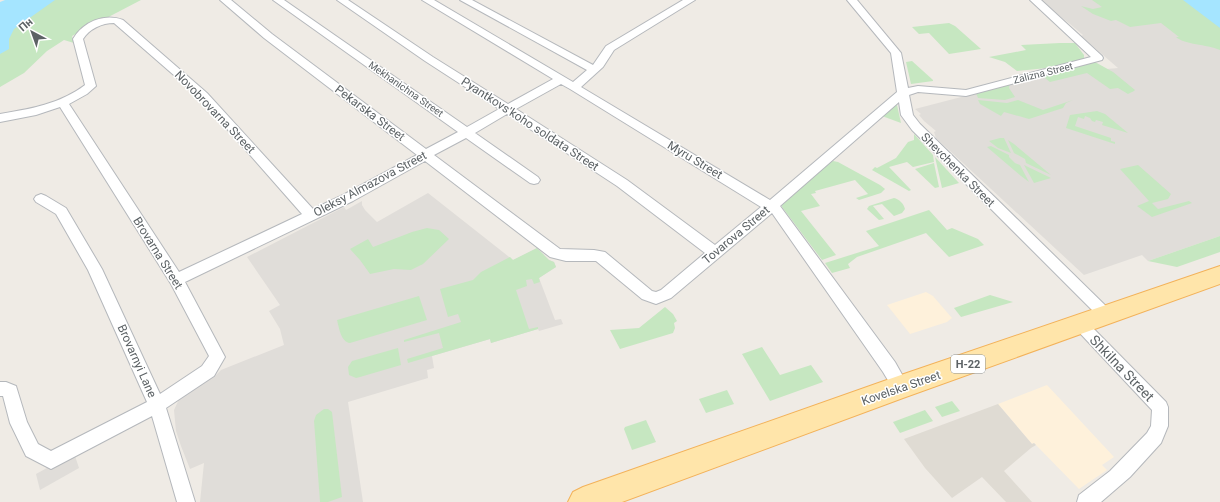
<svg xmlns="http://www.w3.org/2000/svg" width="1220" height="502" font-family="Roboto,sans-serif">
	<rect width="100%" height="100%" fill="#efebe5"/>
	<!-- commercial -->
	<g fill="#fef1db">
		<path d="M 926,292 L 933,296 L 952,318 L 947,322 L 910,334 L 887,305 Z"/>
		<path d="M 1047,385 L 1114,457 L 1102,465 L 1107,470 L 1079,489 L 1034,443 L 1032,444 L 998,404 Z"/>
	</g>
	<!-- industrial -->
	<g fill="#e0ddd9">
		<path d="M 1039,0 L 1160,0 L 1220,42 L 1220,236 L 1148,261 L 1142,255 L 1084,275 L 936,138 L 934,132 L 936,131 L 924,121 L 919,115 L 921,114 L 915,109 L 1089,64 L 1107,69 L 1118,68 L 1081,36 L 1083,35 L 1070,24 Z"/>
		<path d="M 428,193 L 513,260 L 537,248 L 549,260 L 554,262 L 556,267 L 539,278 L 555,320 L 561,319 L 563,324 L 539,331 L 538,329 L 491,343 L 490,339 L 432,356 L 434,368 L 427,370 L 428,378 L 348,402 L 363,502 L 200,502 L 204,463 L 190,469 L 181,446 L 176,431 L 174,410 L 181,395 L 197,381 L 216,375 L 221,370 L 284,345 L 280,329 L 269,311 L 280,305 L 247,257 L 344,207 L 346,210 L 362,201 L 362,205 L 365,210 L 377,222 Z"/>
		<path d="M 74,453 L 79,468 L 40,490 L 36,474 Z"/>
	</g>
	<!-- education -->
	<path fill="#dfdbd3" d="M 998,404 L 1032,444 L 1034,443 L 1036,445 L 1031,448 L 1004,471 L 1032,502 L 1006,502 L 982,477 L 952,498 L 925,468 L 904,439 Z"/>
	<!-- green -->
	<g fill="#c6e7c1">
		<path d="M 29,0 L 141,0 L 72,36 L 74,43 L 64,40 L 47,51 L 24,73 L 0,87 L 0,9 Z"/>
		<path d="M 1085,0 L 1199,0 L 1220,17 L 1220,50 C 1206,44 1185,45 1176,37 L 1179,37 L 1161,23 L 1130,27 L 1116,20 L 1111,21 L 1093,14 L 1081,6 L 1093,9 L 1102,7 L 1092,0 Z"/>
		<path d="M 949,23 L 955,26 L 981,49 L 949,54 L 929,33 L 919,34 L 912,27 Z"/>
		<path d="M 1060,43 L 1075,43 L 1084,55 L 1084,59 L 1047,68 L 1017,71 L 1005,62 L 989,57 L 1026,50 L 1021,45 Z"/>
		<path d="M 912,61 L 933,80 L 933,81 L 911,84 L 906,62 Z"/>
		<path d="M 1095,62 L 1113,72 L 1135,90 L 1134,91 L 1128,94 L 1118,88 L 1110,89 L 1087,73 L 1050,82 L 1041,75 Z"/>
		<path d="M 1010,83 L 1009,88 L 1015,97 L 1005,100 L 978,98 L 976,93 Z"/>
		<path d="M 978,100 L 1007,103 L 1018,100 L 1043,110 L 1073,100 L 1066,103 L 1063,108 L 1029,119 L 1004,112 L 1001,116 L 980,104 Z"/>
		<path d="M 897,105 L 901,123 L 882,116 L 894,106 Z"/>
		<path d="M 1097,111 L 1105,114 L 1128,133 L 1102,125 L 1103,122 L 1096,120 L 1095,122 L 1092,121 L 1090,118 L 1085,116 L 1084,119 L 1078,117 L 1075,126 L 1111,138 L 1111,141 L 1115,142 L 1115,144 L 1066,128 L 1070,115 Z"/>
		<path d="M 914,134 L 933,155 L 934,162 L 913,167 L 907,162 L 889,167 L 911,190 L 909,191 L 872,170 L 875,167 L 877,168 L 896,158 L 908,142 L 914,140 Z"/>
		<path d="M 1000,138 L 1004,138 L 1011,153 L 998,148 L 989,141 Z"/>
		<path d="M 1008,140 L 1014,144 L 1051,175 L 1026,163 L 1025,159 L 1014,153 Z"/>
		<path d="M 991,146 L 1009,155 L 1009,157 L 1015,163 L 1020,165 L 1029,182 L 1021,176 L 987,147 Z"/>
		<path d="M 935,157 L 959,183 L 942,188 Z"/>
		<path d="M 833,161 L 838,162 L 880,185 L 885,189 L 881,193 L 859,200 L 856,198 L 868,194 L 855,180 L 815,191 L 816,193 L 811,194 L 820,206 L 801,211 L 836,255 L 822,260 L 782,207 L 782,205 L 830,162 Z"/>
		<path d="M 934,163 L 939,187 L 935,188 L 915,169 Z"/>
		<path d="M 1024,165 L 1051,178 L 1034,183 Z"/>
		<path d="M 1138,165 L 1171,194 L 1168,199 L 1152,203 L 1158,209 L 1189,201 L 1192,203 L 1152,217 L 1137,206 L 1149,201 L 1120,169 Z"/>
		<path d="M 894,198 C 899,199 904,204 905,209 L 902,213 L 894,216 L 882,204 L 873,206 L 884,219 L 879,220 L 867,209 L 869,206 Z"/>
		<path d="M 929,210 L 947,230 L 952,228 L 978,239 L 984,245 L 949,257 L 926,233 L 857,257 L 848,264 L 850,268 L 832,273 L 825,263 L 879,246 L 866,231 Z"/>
		<path d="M 427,228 L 439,230 L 449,239 L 423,264 L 411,270 L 394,269 L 370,274 L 360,260 L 350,249 L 368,239 L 373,247 L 412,232 Z"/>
		<path d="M 1220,236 L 1220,252 L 1177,267 L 1148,261 Z"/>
		<path d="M 537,248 L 549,260 L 554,262 L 556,267 L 539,278 L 540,282 L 534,284 L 532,279 L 526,280 L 527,286 L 516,290 L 529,329 L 538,327 L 538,329 L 491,343 L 490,339 L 408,363 L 407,359 L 443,348 L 439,333 L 404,342 L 404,340 L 461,322 L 458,314 L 448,317 L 440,289 L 473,280 L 481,272 L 510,257 L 513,260 Z"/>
		<path d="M 990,295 L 1013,302 L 961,317 L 954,308 Z"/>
		<path d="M 419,296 L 427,320 L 350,343 C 341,342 339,328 337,320 Z"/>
		<path d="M 665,307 L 673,314 L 677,321 L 674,323 L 675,328 L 673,333 L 620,349 L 610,330 L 639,328 Z"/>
		<path d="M 762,347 L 780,375 L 811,365 L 823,382 L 770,401 L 742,354 Z"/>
		<path d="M 398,348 L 401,365 L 360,377 L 356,378 L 349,375 L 348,367 L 352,361 Z"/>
		<path d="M 727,390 L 734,404 L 706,413 L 699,399 Z"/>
		<path d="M 952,401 L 960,411 L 942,417 L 935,407 Z"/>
		<path d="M 324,409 L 328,409 L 332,412 L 342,497 L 328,502 L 320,502 L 314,421 L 316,415 Z"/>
		<path d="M 925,410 L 933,421 L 900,433 L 893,422 Z"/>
		<path d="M 646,420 L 656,442 L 632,450 L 624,429 L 625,427 Z"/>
	</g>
	<!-- water -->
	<g fill="#a5e5ff">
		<path d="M 5,0 L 55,0 L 14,29 L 9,39 L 9,49 L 0,54 L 0,2 Z"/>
		<path d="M 1183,0 L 1220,0 L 1220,28 Z"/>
	</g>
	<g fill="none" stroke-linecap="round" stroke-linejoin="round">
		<!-- minor casing -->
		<g stroke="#b5b8bc" stroke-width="2">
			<g id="minor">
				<path d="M 220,0 L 231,0 L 272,34 L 426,149 L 458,132 L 273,0 L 284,0 L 467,127 L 499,109 L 425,61 L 337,0 L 348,0 L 433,57 L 508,104 L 553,79 L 422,0 L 434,0 L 573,82 L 587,70 L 460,0 L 472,0 L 593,65 L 606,46 L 683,0 L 695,0 L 614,50 L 603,67 L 581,87 L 770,200 L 897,92 L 891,53 L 847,0 L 857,0 L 901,53 L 908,88 L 918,86 L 966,90 L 1091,57 L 1030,0 L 1041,0 L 1102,56 L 1103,58 L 1102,60 L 966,96 L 918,92 L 909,95 L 913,115 L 920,124 L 1111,311 L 1114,315 L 1111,319 L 1106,321 L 1101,319 L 912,130 L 901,115 L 899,102 L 780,206 L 895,362 L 909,387 L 907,392 L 901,394 L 895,392 L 883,372 L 772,213 L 671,298 L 656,304 L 642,299 L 596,261 L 566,261 L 550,257 L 425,161 L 353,201 L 185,282 L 225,357 L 214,376 L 166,408 L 195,502 L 177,502 L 152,416 L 51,469 L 26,456 L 10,423 L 3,396 L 0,396 L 0,382 L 6,382 L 16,386 L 27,422 L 38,444 L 51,451 L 147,402 L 88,270 L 56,214 L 36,202 L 34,199 L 36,196 L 41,194 L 46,196 L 66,208 L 102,269 L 160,394 L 202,366 L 209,356 L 171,284 L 60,107 L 36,115 L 0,122 L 0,114 C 30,109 60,104 85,85 L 73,39 C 83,22 104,13 123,20 L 207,93 L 313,209 L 343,195 L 417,155 L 264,38 ZM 114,23 L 199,97 L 302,214 L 179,272 L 69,104 L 87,94 L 96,86 L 83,39 C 89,29 102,23 114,23 ZM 561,84 L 570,89 L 761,207 L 715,245 L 627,180 L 516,109 ZM 507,114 L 617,186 L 705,253 L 661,290 L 656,292 L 652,291 L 605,252 L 594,250 L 560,249 L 434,155 L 466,138 L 530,183 L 534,184 L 538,183 L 540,180 L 538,177 L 475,133 Z"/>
				<path d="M 1081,319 L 1086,321 L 1166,402 L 1168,407 L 1168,426 L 1161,443 L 1130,477 L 1101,502 L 1077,502 L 1079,495 L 1110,471 L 1147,433 L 1151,426 L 1152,410 L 1076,329 L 1073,325 L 1076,321 Z"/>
			</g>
		</g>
		<!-- primary casing -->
		<g stroke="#f3b25a" stroke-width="2">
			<path id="primary" d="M 1220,266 L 1220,284 L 903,398 L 622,502 L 568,502 L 573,492 L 583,487 L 901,375 Z"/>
		</g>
		<!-- minor -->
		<use href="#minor" fill="#fff" fill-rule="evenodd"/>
		<!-- primary -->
		<use href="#primary" fill="#ffe5aa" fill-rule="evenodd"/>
	</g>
	<g text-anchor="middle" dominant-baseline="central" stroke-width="3" stroke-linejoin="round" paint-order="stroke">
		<!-- far-street labels -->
		<g font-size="10" fill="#5c6265" stroke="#fff">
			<text transform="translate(1043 73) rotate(-14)">Zalizna Street</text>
			<text transform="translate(406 89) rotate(35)">Mekhanichna Street</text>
		</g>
		<!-- shield labels -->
		<rect fill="#fff" stroke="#8d9193" stroke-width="1" x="951" y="355" width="34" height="18" rx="3"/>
		<g font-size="11" font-weight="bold" fill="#5c6265">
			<text x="968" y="364">Н-22</text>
		</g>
		<!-- street labels -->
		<g font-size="12" fill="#5c6265" stroke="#fff">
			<text transform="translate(215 112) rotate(46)">Novobrovarna Street</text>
			<text transform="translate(370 113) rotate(37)">Pekarska Street</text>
			<text transform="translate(530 124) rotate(33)">Pyantkovsʹkoho soldata Street</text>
			<text transform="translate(695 160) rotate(31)">Myru Street</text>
			<text transform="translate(958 170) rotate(45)">Shevchenka Street</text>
			<text transform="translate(370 184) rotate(-28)">Oleksy Almazova Street</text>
			<text transform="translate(736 235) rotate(-40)">Tovarova Street</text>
			<text transform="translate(158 253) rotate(58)">Brovarna Street</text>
			<text transform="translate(137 361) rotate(66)">Brovarnyi Lane</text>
			<text transform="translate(901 388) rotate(-19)">Kovelska Street</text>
		</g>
		<!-- near-street labels -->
		<g font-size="14" fill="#5c6265" stroke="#fff">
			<text transform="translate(1122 368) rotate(46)">Shkilna Street</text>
		</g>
	</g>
	<!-- north arrow -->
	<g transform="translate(32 32) rotate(319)" stroke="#ffffff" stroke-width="3" paint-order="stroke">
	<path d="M0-3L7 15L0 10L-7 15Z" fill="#5c6265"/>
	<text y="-6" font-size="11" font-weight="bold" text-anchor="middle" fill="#5c6265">Пн</text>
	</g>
</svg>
